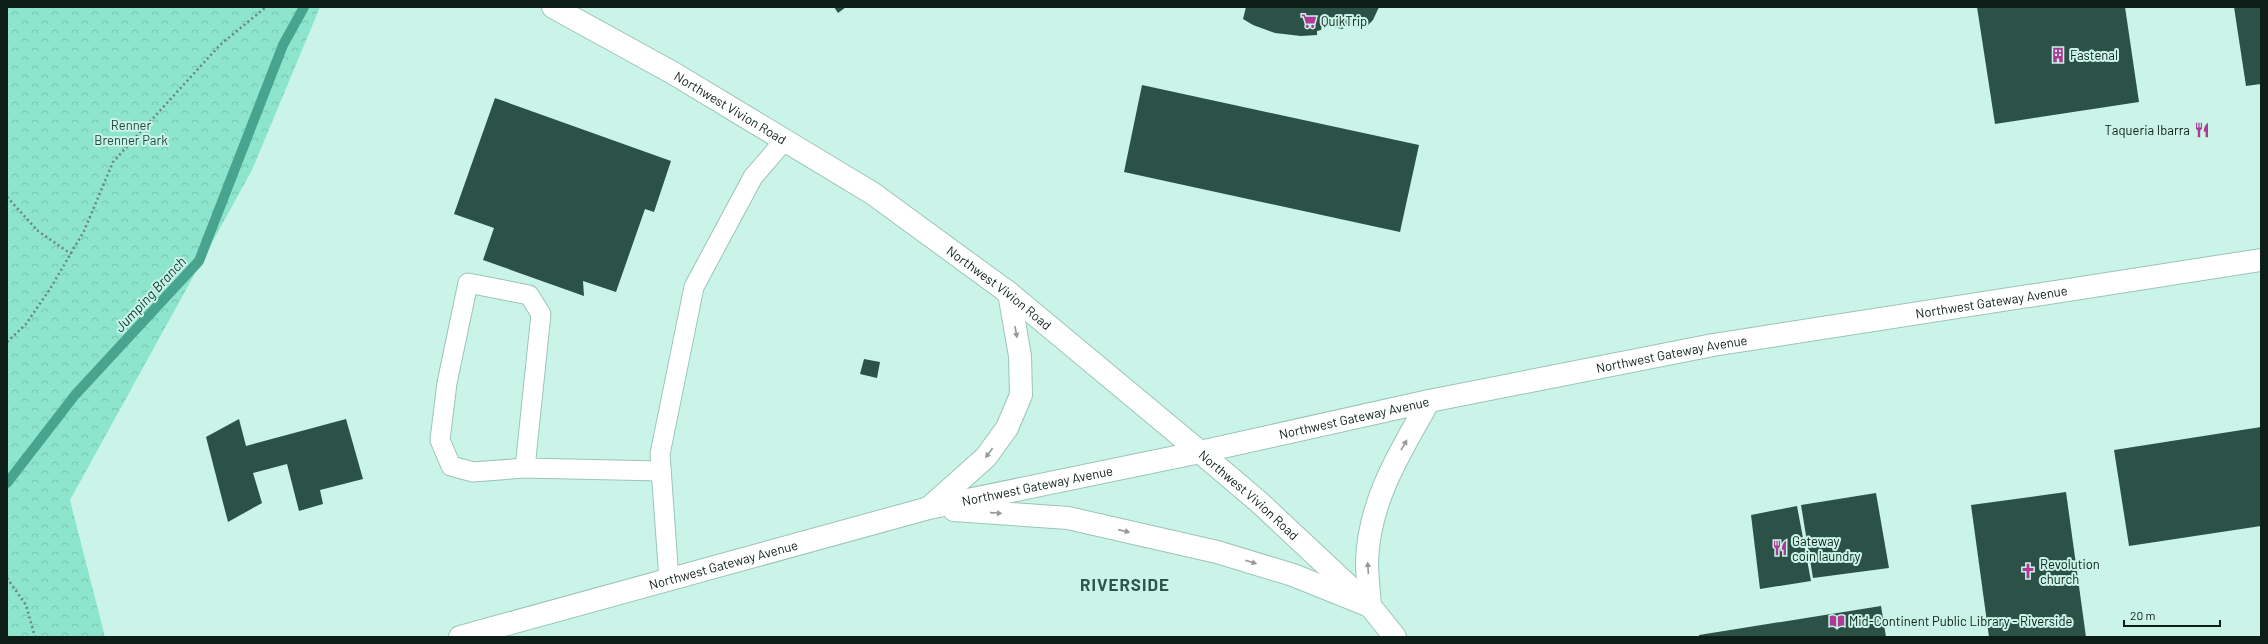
<svg xmlns="http://www.w3.org/2000/svg" width="2268" height="644" font-family="Barlow,sans-serif">
	<defs>
		<pattern id="park-crowns" width="20" height="18" patternUnits="userSpaceOnUse"><rect width="20" height="18" fill="#8de5cd"/><path d="M2 6a3 3 0 1 1 6 0M12 15a3 3 0 1 1 6 0" fill="none" stroke="#78c4af"/></pattern>
	</defs>
	<rect width="100%" height="100%" fill="#caf4e7"/>
	<!-- park -->
	<path fill="url(#park-crowns)" d="M 7,7 L 320,7 L 252,170 L 70,500 L 105,637 L 7,637 Z"/>
	<g fill="none" stroke-linecap="round" stroke-linejoin="round">
		<!-- stream -->
		<path stroke="#48a48e" stroke-width="10" d="M 7,483 L 75,395 L 199,261 L 283,45 L 304,7"/>
	</g>
	<!-- building -->
	<g fill="#2c5248">
		<path d="M 834,7 L 846,7 L 838,13 Z"/>
		<path d="M 1246,7 L 1379,7 L 1373,20 L 1367,26 L 1359,23 L 1358,27 L 1344,24 L 1343,29 L 1322,25 L 1321,30 L 1317,31 L 1317,35 L 1301,36 L 1275,33 L 1253,25 L 1243,19 Z"/>
		<path d="M 1977,7 L 2125,7 L 2139,102 L 1995,124 Z"/>
		<path d="M 2234,7 L 2261,7 L 2261,84 L 2246,86 Z"/>
		<path d="M 1142,85 L 1419,145 L 1400,232 L 1124,172 Z"/>
		<path d="M 495,98 L 671,161 L 654,212 L 645,209 L 616,292 L 583,281 L 584,296 L 483,260 L 494,228 L 454,214 Z"/>
		<path d="M 864,359 L 880,362 L 877,378 L 860,374 Z"/>
		<path d="M 239,419 L 246,446 L 346,419 L 363,479 L 320,490 L 323,504 L 299,511 L 287,464 L 253,473 L 262,503 L 228,522 L 206,437 Z"/>
		<path d="M 2261,427 L 2261,526 L 2129,546 L 2114,450 Z"/>
		<path d="M 2066,492 L 2086,637 L 1989,637 L 1971,505 Z"/>
		<path d="M 1876,493 L 1889,568 L 1813,578 L 1801,505 Z"/>
		<path d="M 1797,506 L 1811,581 L 1760,589 L 1751,515 Z"/>
		<path d="M 1881,606 L 1886,637 L 1699,637 L 1699,635 Z"/>
	</g>
	<g fill="none" stroke-linecap="round" stroke-linejoin="round">
		<!-- lane casing -->
		<g stroke="#9bc4b8" stroke-width="21">
			<g id="lane">
				<path d="M 525,468 L 541,314 L 529,295 L 468,283 L 447,383 L 440,440 L 451,466 L 473,472 L 525,468 L 661,471"/>
				<path d="M 669,580 L 660,454 L 694,287 L 753,177 L 784,141"/>
			</g>
		</g>
		<!-- street casing -->
		<g stroke="#9bc4b8" stroke-width="24">
			<g id="street">
				<path id="s1" d="M 553,7 L 673,73 L 872,193 L 1009,293 L 1200,452"/>
			</g>
		</g>
		<!-- secondary casing -->
		<g stroke="#9bc4b8" stroke-width="24">
			<g id="secondary">
				<path id="s2" d="M 1200,452 L 1260,503 L 1370,606 L 1395,637"/>
				<path d="M 930,507 L 986,457 L 1007,428 L 1021,395 L 1020,356 L 1009,293"/>
				<path d="M 954,510 L 1068,518 L 1217,552 L 1293,575 L 1370,606"/>
				<path d="M 1370,606 C 1369,592 1367,576 1367,561 C 1369,501 1400,452 1429,401"/>
				<path id="s3" d="M 460,637 L 929,508 L 1200,452 L 1429,401 L 1713,345 L 2261,260"/>
			</g>
		</g>
		<!-- path -->
		<g stroke="#6a867d" stroke-width="2.5" stroke-dasharray="2 3" stroke-linecap="butt">
			<path d="M 7,197 L 38,231 L 71,254"/>
			<path d="M 7,342 L 26,324 L 50,289 L 84,231 L 113,162 L 220,45 L 266,7"/>
			<path d="M 7,578 L 26,605 L 35,637"/>
		</g>
		<!-- lane -->
		<use href="#lane" stroke="#fff" stroke-width="19"/>
		<!-- street -->
		<use href="#street" stroke="#fff" stroke-width="22"/>
		<!-- secondary -->
		<use href="#secondary" stroke="#fff" stroke-width="22"/>
	</g>
	<!-- one-way arrows -->
	<defs><path id="oneway-solid" d="M-6-.8H1V-3.2L6.5 0L1 3.2V.8H-6Z"/></defs>
	<g fill="#929997">
		<use href="#oneway-solid" transform="translate(1016 332) rotate(80)"/>
		<use href="#oneway-solid" transform="translate(1404 445) rotate(-60)"/>
		<use href="#oneway-solid" transform="translate(989 453) rotate(127)"/>
		<use href="#oneway-solid" transform="translate(996 513) rotate(4)"/>
		<use href="#oneway-solid" transform="translate(1124 531) rotate(13)"/>
		<use href="#oneway-solid" transform="translate(1251 562) rotate(17)"/>
		<use href="#oneway-solid" transform="translate(1368 568) rotate(-94)"/>
	</g>
	<!-- icons -->
	<defs>
		<g id="supermarket-bare" transform="scale(1.2)"><path d="M-6-5.5h2.5l.6 2H6L4.5 2H-2.5L-4.4-4H-6ZM-1.5 3.2a1.3 1.3 0 1 0 .1 0ZM3 3.2a1.3 1.3 0 1 0 .1 0Z" fill="#ad3a94" stroke="#caf4e7" stroke-width="2.5" paint-order="stroke"/></g>
		<g id="building-bare" transform="scale(1.2)"><path d="M-4-6H4V6H1V3H-1V6H-4ZM-2.5-4.3h1.7v1.8h-1.7ZM.8-4.3h1.7v1.8H.8ZM-2.5-1h1.7V.8h-1.7ZM.8-1h1.7V.8H.8Z" fill="#ad3a94" stroke="#caf4e7" stroke-width="2.5" paint-order="stroke"/></g>
		<g id="restaurant-bare" transform="scale(1.2)"><path d="M-5-6h1v4h1v-4h1v4h1v-4h1v5L-1.5 .5V6h-2V.5L-5-1ZM5-6V6H3V1.5H1.5Q1.5-4 5-6Z" fill="#ad3a94" stroke="#caf4e7" stroke-width="2.5" paint-order="stroke"/></g>
		<g id="church-bare" transform="scale(1.2)"><path d="M-1.2-6h2.4v3.5h3.3v2.4h-3.3V6h-2.4V-.1h-3.3v-2.4h3.3Z" fill="#ad3a94" stroke="#caf4e7" stroke-width="2.5" paint-order="stroke"/></g>
		<g id="library-bare" transform="scale(1.2)"><path d="M-6-4Q-3-5.5-.7-3.5V5Q-3 3-6 4ZM6-4Q3-5.5 .7-3.5V5Q3 3 6 4Z" fill="#ad3a94" stroke="#caf4e7" stroke-width="2.5" paint-order="stroke"/></g>
	</defs>
	<g fill-rule="evenodd">
		<use href="#supermarket-bare" x="1309" y="21"/>
		<use href="#building-bare" x="2058" y="55"/>
		<use href="#restaurant-bare" x="2202" y="130"/>
		<use href="#restaurant-bare" x="1780" y="548"/>
		<use href="#church-bare" x="2028" y="571"/>
		<use href="#library-bare" x="1837" y="621"/>
	</g>
	<g text-anchor="middle" dominant-baseline="central" stroke-width="4" stroke-linejoin="round" paint-order="stroke">
		<!-- poi labels -->
		<g font-size="13" fill="#0d1d18" stroke="#caf4e7" text-anchor="start">
			<text x="1321" y="21">QuikTrip</text>
			<text x="2070" y="55">Fastenal</text>
			<text x="2190" y="130" text-anchor="end">Taqueria Ibarra</text>
			<text x="1792" y="541">Gateway<tspan x="1792" dy="15">coin laundry</tspan></text>
			<text x="2040" y="564">Revolution<tspan x="2040" dy="15">church</tspan></text>
			<text x="1849" y="621">Mid-Continent Public Library - Riverside</text>
		</g>
		<!-- street labels -->
		<g font-size="13" fill="#0d1d18" stroke="#caf4e7">
			<text stroke="none"><textPath href="#s1" startOffset="204">Northwest Vivion Road</textPath></text>
			<text stroke="none"><textPath href="#s1" startOffset="528">Northwest Vivion Road</textPath></text>
			<text stroke="none"><textPath href="#s3" startOffset="1569">Northwest Gateway Avenue</textPath></text>
			<text stroke="none"><textPath href="#s3" startOffset="1245">Northwest Gateway Avenue</textPath></text>
			<text stroke="none"><textPath href="#s3" startOffset="921">Northwest Gateway Avenue</textPath></text>
			<text stroke="none"><textPath href="#s3" startOffset="597">Northwest Gateway Avenue</textPath></text>
			<text stroke="none"><textPath href="#s2" startOffset="65">Northwest Vivion Road</textPath></text>
			<text stroke="none"><textPath href="#s3" startOffset="273">Northwest Gateway Avenue</textPath></text>
		</g>
		<!-- park labels -->
		<g font-size="13" fill="#224a40" stroke="#caf4e7">
			<text x="131" y="125">Renner<tspan x="131" dy="15">Brenner Park</tspan></text>
		</g>
		<!-- water labels -->
		<g font-size="14" font-style="italic" fill="#0e392f" stroke="#caf4e7">
			<text transform="translate(150 294) rotate(-47)">Jumping Branch</text>
		</g>
		<!-- district labels -->
		<g font-size="17" font-weight="bold" letter-spacing="1" fill="#2f554b" stroke="#caf4e7">
			<text x="1125" y="584">RIVERSIDE</text>
		</g>
	</g>
	<!-- border -->
	<rect width="2268" height="644" fill="none" stroke="#0d1d18" stroke-width="16"/>
	<!-- scale -->
	<path d="M2124 620v6h96v-6" fill="none" stroke="#0d1d18" stroke-width="2"/>
	<text x="2130" y="620" font-size="12" fill="#0d1d18" stroke="#caf4e7" stroke-width="3" paint-order="stroke">20 m</text>
</svg>
